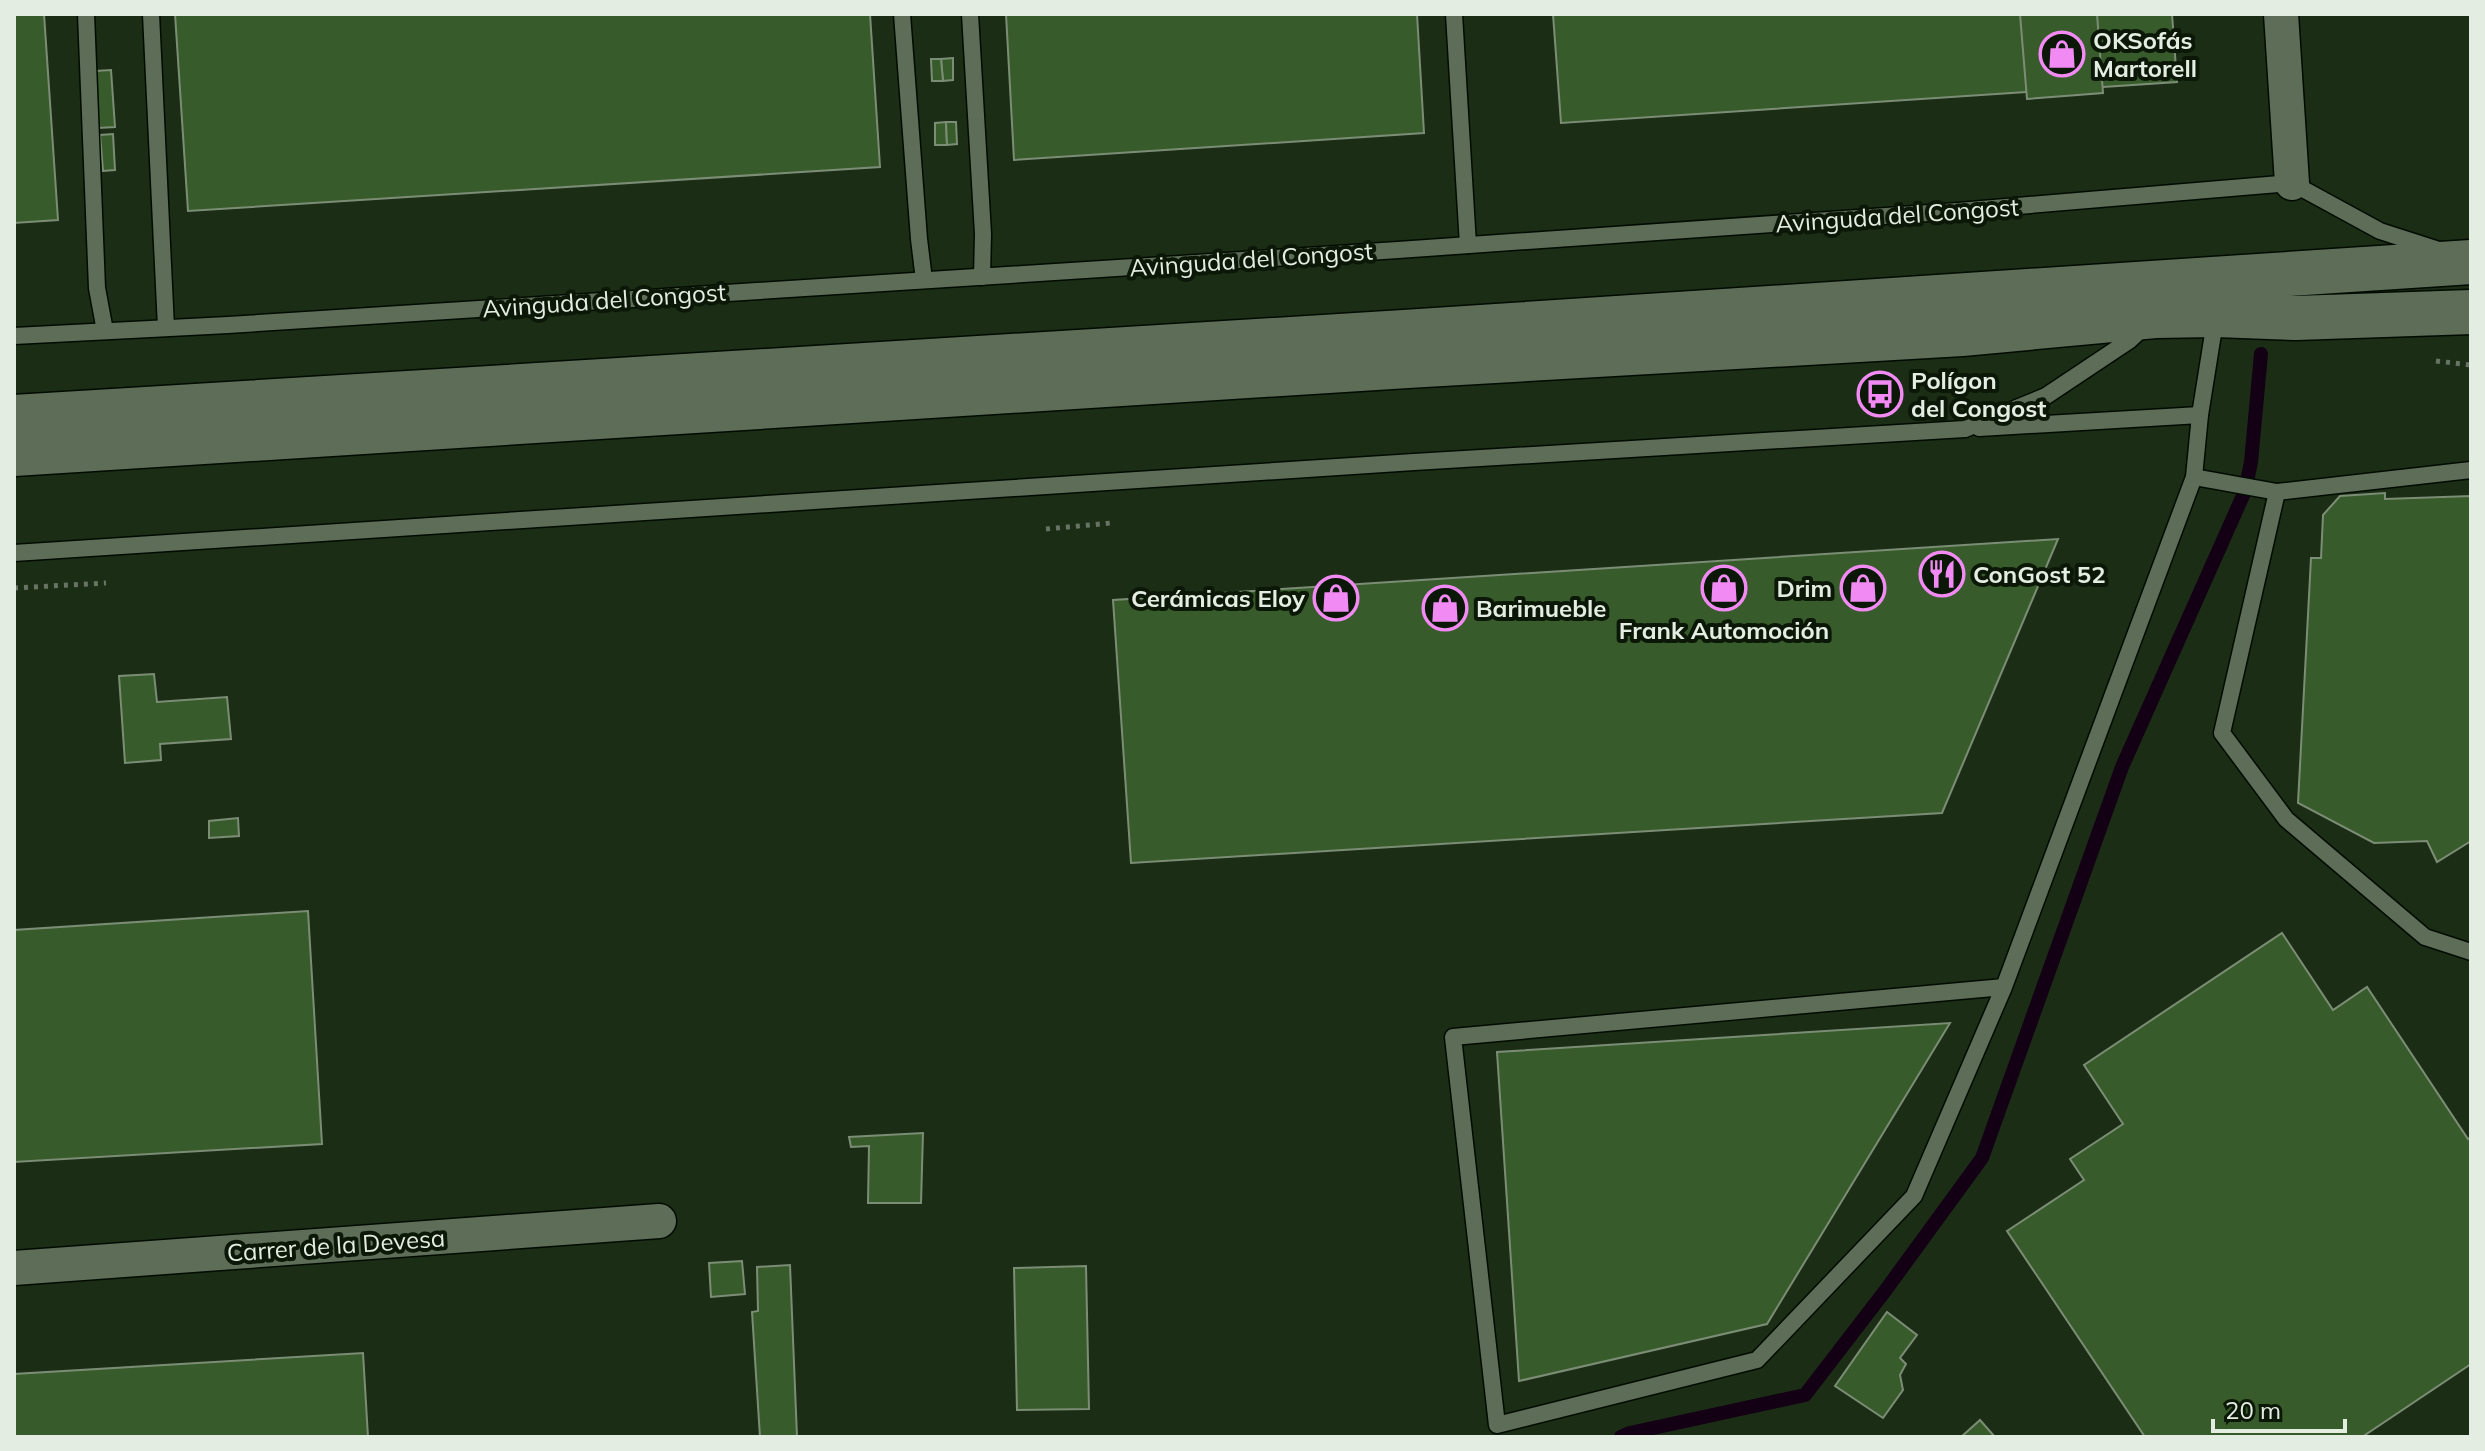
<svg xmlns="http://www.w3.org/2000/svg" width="2485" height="1451" font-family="Mulish,sans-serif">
	<rect width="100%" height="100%" fill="#14220f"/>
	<!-- built -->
	<rect fill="#1c2d16" x="14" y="14" width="2457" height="1423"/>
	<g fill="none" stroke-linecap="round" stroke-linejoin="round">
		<!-- stream -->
		<path stroke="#140015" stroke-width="14" d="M 1621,1437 L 1630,1433 L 1805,1395 L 1885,1291 L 1982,1158 L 2122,767 L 2245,491 L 2251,462 L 2261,354"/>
	</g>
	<!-- building -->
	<g fill="#385b2b" stroke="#7c8d76" stroke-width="2">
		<path d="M 14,14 L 44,14 L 58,220 L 14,223 Z"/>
		<path d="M 175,14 L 870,14 L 880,167 L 188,211 Z"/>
		<path d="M 1006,14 L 1417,14 L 1424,133 L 1014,160 Z"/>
		<path d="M 1553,14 L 2172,14 L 2177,82 L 1561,123 Z"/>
		<path d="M 2020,14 L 2097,14 L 2103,93 L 2027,99 Z"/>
		<path d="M 953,58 L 953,80 L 943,81 L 941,59 Z"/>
		<path d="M 931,59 L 941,59 L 943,81 L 932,81 Z"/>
		<path d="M 111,70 L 115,127 L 98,128 L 95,71 Z"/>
		<path d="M 946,122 L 947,145 L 935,145 L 935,123 Z"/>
		<path d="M 946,122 L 956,122 L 957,144 L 947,145 Z"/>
		<path d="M 113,134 L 115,170 L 103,171 L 100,135 Z"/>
		<path d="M 2385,493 L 2385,499 L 2471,496 L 2471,841 L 2437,862 L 2427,841 L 2374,843 L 2298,803 L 2311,558 L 2321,558 L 2323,515 L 2340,496 Z"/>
		<path d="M 2058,539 L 1942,813 L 1131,863 L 1113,600 Z"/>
		<path d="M 154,674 L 157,702 L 227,697 L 231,739 L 160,744 L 161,760 L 125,763 L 119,676 Z"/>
		<path d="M 238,818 L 239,836 L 209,838 L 209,821 Z"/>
		<path d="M 308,911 L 322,1144 L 14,1162 L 14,930 Z"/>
		<path d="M 2282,933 L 2333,1010 L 2367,987 L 2468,1139 L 2471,1137 L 2471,1364 L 2362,1437 L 2145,1437 L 2007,1231 L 2084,1180 L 2070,1159 L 2123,1124 L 2084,1065 Z"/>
		<path d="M 1950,1023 L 1767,1324 L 1519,1381 L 1497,1052 Z"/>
		<path d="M 923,1133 L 921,1203 L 868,1203 L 869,1146 L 851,1147 L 849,1137 Z"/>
		<path d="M 742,1261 L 745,1294 L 711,1297 L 709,1263 Z"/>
		<path d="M 790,1265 L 797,1437 L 760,1437 L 752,1312 L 758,1311 L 757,1267 Z"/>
		<path d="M 1086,1266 L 1089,1409 L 1017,1410 L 1014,1268 Z"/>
		<path d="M 1887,1312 L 1917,1335 L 1900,1358 L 1906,1364 L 1900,1375 L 1903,1390 L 1883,1418 L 1835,1386 Z"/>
		<path d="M 363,1353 L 368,1437 L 14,1437 L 14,1374 Z"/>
		<path d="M 1980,1420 L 1995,1437 L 1961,1437 Z"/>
	</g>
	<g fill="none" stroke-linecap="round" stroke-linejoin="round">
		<!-- lane casing -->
		<g stroke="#020b00" stroke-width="19">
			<g id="lane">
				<path d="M 86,14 L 97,288 L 105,331"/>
				<path d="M 151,14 L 166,328"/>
				<path d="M 902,14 L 919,239 L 924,280"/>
				<path d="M 970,14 L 983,234 L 982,277"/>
				<path d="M 1454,14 L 1468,245"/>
				<path d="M 14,336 L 228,325 L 1398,250 L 1958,211 L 2292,183 L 2380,231 L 2439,250"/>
				<path d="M 1979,428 L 2200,415"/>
				<path d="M 2194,477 L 2277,492 L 2471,470"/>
				<path d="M 2277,492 L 2222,733 L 2286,819 L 2425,937 L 2471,952"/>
				<path d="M 14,553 L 1414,462 L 1965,429 L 2046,396 L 2130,340 L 2144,327"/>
				<path d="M 2004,987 L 1453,1037 L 1497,1425 L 1757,1360 L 1914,1196 L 2004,987 L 2194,477 L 2200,415 L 2216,315"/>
			</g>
		</g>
		<!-- street casing -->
		<g stroke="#020b00" stroke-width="37">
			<g id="street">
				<path d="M 2281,14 L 2292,183"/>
				<path d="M 14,1268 L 659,1221"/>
			</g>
		</g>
		<!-- secondary casing -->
		<g stroke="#020b00" stroke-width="47">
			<g id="secondary">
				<path d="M 14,417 L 1404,332 L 2471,262"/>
				<path d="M 14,454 L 1407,366 L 1962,334 L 2155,316 L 2216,315 L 2296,318 L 2471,312"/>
			</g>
		</g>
		<!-- path -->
		<g stroke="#677363" stroke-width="5" stroke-dasharray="4 6" stroke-linecap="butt">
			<path d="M 2436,361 L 2471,365"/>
			<path d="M 1046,529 L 1111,523"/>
			<path d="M 14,588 L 106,583"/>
		</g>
		<!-- lane -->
		<use href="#lane" stroke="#5d6d58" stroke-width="16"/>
		<!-- street -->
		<use href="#street" stroke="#5d6d58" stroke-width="34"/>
		<!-- secondary -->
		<use href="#secondary" stroke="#5d6d58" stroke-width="44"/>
	</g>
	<!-- icons -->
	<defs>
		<g id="shop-ring" transform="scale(2.3)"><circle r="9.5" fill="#0b1807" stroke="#f28af3" stroke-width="1.5"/><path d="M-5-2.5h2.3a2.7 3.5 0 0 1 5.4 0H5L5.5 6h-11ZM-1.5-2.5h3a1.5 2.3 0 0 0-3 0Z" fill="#f28af3"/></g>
		<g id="bus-ring" transform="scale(2.3)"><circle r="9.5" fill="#0b1807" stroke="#f28af3" stroke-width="1.5"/><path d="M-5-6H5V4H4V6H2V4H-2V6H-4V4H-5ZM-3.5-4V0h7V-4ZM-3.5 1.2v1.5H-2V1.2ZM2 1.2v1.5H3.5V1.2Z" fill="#f28af3"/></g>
		<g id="restaurant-ring" transform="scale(2.3)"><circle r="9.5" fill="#0b1807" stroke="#f28af3" stroke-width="1.5"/><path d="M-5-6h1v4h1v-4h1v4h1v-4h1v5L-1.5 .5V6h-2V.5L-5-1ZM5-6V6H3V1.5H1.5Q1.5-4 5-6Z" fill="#f28af3"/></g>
	</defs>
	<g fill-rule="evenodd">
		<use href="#shop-ring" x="2062" y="54"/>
		<use href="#bus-ring" x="1880" y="394"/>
		<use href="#restaurant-ring" x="1942" y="574"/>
		<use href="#shop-ring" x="1724" y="588"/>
		<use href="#shop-ring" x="1863" y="588"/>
		<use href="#shop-ring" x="1336" y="598"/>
		<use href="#shop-ring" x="1445" y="608"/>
	</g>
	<g text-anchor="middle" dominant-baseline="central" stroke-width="8" stroke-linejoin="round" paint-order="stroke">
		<!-- poi labels -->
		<g font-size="24" font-weight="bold" fill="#e4ede1" stroke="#0b1807" text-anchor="start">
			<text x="2093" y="40">OKSofás<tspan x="2093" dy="28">Martorell</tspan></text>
			<text x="1911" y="380">Polígon<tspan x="1911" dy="28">del Congost</tspan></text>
			<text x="1973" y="574">ConGost 52</text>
			<text x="1832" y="588" text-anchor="end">Drim</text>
			<text x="1305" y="598" text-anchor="end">Cerámicas Eloy</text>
			<text x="1476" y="608">Barimueble</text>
			<text x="1724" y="630" text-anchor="middle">Frank Automoción</text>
		</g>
		<!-- street labels -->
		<g font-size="24" fill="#e4ede1" stroke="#0b1807">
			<text transform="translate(1897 215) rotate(-4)">Avinguda del Congost</text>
			<text transform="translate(1251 259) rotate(-4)">Avinguda del Congost</text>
			<text transform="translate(604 300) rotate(-4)">Avinguda del Congost</text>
			<text transform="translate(336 1245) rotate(-4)">Carrer de la Devesa</text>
		</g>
	</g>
	<!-- border -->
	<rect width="2485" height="1451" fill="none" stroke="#e4ede1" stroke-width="32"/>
	<!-- scale -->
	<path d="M2213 1419v12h132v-12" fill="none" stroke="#e4ede1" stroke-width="4"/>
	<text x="2225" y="1419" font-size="24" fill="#e4ede1" stroke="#0b1807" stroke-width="6" paint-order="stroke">20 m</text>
</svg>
